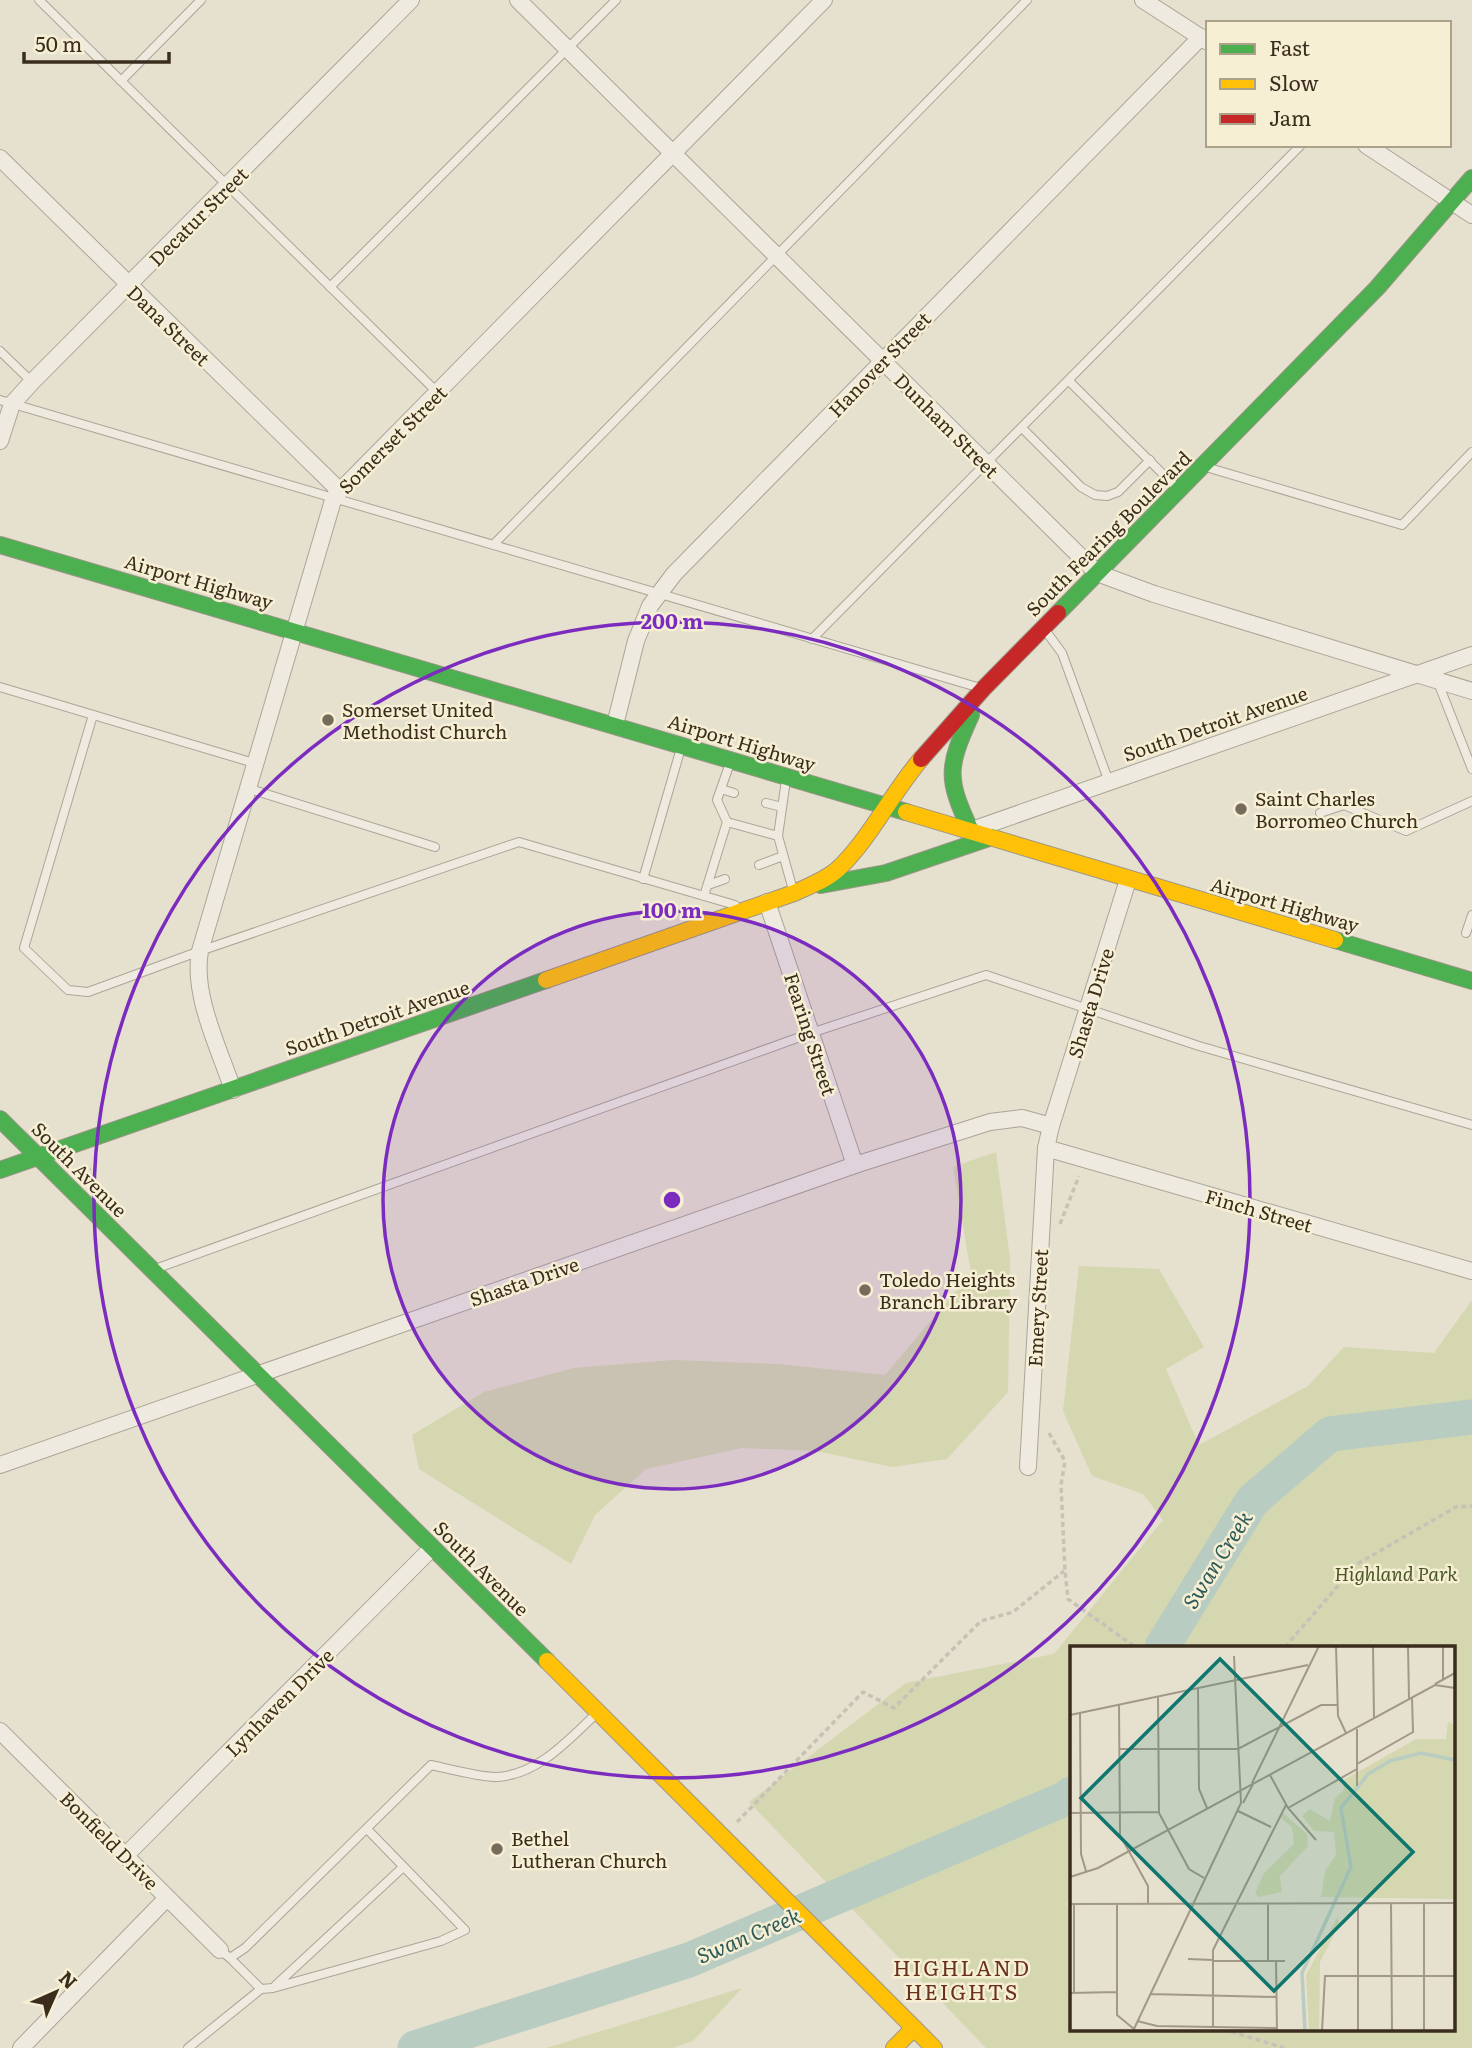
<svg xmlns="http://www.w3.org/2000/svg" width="1472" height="2048" font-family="Literata,serif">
	<rect width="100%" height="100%" fill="#e6e0ce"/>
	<!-- green -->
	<g fill="#d4d7b0" fill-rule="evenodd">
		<path d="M 996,1152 L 1010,1259 L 1008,1392 L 947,1459 L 892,1467 L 816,1451 L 742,1448 L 646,1469 L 595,1515 L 571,1564 L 419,1469 L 412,1435 L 484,1392 L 574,1368 L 673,1360 L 778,1364 L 885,1375 L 971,1273 L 953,1167 Z"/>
		<path d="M 1079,1266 L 1159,1269 L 1204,1347 L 1166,1369 L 1199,1445 L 1308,1386 L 1344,1347 L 1434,1353 L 1472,1300 L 1472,2048 L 986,2048 L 749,1802 L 906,1683 L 1054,1654 L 1163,1520 L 1143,1494 L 1092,1476 L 1063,1411 ZM 1071,1647 L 1453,1647 L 1453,2029 L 1071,2029 Z"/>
		<path d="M 742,1988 L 693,2041 L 673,2048 L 546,2048 Z"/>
	</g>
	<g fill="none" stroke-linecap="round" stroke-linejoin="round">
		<!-- river -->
		<g stroke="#b9ccc1" stroke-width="35">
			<path d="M 1162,1647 L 1252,1501 L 1330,1434 L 1472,1417"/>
			<path d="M 415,2048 L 689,1960 L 1069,1797 L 1071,1794"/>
		</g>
		<!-- lane casing -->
		<g stroke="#aba597" stroke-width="10">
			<g id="lane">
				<path d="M 39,0 L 438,393"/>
				<path d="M 121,81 L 201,0"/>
				<path d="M 330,287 L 616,0"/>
				<path d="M 0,351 L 32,382"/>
				<path d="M 1069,381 L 1177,488"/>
				<path d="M 0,400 L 977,687"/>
				<path d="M 1022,428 L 1081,487 L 1095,495 L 1107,496 L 1118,492 L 1150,460"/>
				<path d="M 1206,467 L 1402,525 L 1472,452"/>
				<path d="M 493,545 L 1027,0"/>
				<path d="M 1045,630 L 1062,653 L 1109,782"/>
				<path d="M 812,639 L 1301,145"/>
				<path d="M 1437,680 L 1472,769"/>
				<path d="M 0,687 L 254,763"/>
				<path d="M 93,715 L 24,948 L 68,990 L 88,992 L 200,951 L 519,842 L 735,905"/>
				<path d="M 247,788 L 435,847"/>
				<path d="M 721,789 L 734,793"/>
				<path d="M 766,803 L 782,807"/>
				<path d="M 1320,813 L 1344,805 L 1406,831 L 1472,801"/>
				<path d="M 727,822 L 778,836 L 793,890"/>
				<path d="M 778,836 L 786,780"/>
				<path d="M 759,865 L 783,856"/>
				<path d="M 643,879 L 681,748"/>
				<path d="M 708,885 L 725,879"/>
				<path d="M 704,896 L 727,822 L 717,800 L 730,763"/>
				<path d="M 1466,933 L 1472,915"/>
				<path d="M 155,1269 L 811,1033 L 986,975 L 1199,1046 L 1472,1125"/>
				<path d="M 220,1950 L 230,1958 L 245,1948 L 431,1765 C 449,1769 479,1777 496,1777 C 538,1775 568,1740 596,1714"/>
				<path d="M 230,1958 L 261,1989 L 273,1988 L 441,1941 L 465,1930 L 402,1865"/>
				<path d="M 276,1985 L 401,1869 L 402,1865 L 367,1829"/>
				<path d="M 188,2048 L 261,1989"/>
			</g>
		</g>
		<!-- street casing -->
		<g stroke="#aba597" stroke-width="18">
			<g id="street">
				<path d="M 518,0 L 1097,573 L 1154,594 L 1472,691"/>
				<path d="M 1143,0 L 1208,42"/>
				<path d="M 1366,145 L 1472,215"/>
				<path d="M 0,158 L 340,491"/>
				<path d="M 0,441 L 12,404 L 32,382 L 411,0"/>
				<path d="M 615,725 L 636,641 L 650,606 L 674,574 L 1201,37"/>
				<path d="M 972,830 L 1472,655"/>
				<path d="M 767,902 L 855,1165"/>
				<path d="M 233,1090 C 219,1048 192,995 200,951 L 334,497 L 824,0"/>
				<path d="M 1046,1148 L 1472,1271"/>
				<path d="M 0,1465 L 855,1165 L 990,1122 L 1022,1118 L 1051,1126"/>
				<path d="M 1028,1467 L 1046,1148 L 1051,1126 L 1128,880"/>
				<path d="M 0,1731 L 220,1950"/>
				<path d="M 125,1856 L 432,1548"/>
				<path d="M 21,2048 L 167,1898"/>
			</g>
		</g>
		<!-- fast casing -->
		<g stroke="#9b9487" stroke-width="18">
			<g id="fast">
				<path d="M 0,545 L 906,812"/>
				<path d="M 1058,613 L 1377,288 L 1472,178"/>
				<path d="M 971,715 C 947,768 946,778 971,831"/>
				<path d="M 821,885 L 886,873 L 992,837"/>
				<path d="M 1335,940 L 1472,981"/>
				<path d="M 0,1119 L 547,1661"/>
				<path d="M 0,1170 L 546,980"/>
			</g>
		</g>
		<!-- slow casing -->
		<g stroke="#9b9487" stroke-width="18">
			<g id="slow">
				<path d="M 906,812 L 1335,940"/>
				<path d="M 546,980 L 794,893 C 809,886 826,880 838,869 C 869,840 892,793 921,759"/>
				<path d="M 547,1661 L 934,2048"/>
				<path d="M 894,2048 L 914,2028"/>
			</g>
		</g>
		<!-- jam casing -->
		<g stroke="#9b9487" stroke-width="18">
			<path id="jam" d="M 921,759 L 983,689 L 1058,613"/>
		</g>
		<!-- path -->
		<g stroke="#c7c1b7" stroke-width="3.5" stroke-dasharray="5 3.5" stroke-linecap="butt">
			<path d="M 82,1172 L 91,1169"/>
			<path d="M 1060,1224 L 1079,1176"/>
			<path d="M 1049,1433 L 1065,1461 L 1061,1485 L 1065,1571 L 1068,1599 L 1135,1647"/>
			<path d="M 1285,1647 L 1357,1564 L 1456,1507 L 1472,1506"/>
			<path d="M 737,1822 L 863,1692 L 894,1708 L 981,1621 L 1013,1612 L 1064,1571"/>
			<path d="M 1223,2029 L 1284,2048"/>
		</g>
		<!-- lane -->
		<use href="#lane" stroke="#eeeae0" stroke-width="8"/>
		<!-- street -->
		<use href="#street" stroke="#eeeae0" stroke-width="16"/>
		<!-- fast -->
		<use href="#fast" stroke="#4caf50" stroke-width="16"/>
		<!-- slow -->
		<use href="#slow" stroke="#ffc107" stroke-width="16"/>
		<!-- jam -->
		<use href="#jam" stroke="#c62828" stroke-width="16"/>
	</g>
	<!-- distance rings -->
	<circle cx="672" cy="1200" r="289" fill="#7b2cbf" fill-opacity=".12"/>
	<g fill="none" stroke="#7b2cbf" stroke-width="3.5">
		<circle cx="672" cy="1200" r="289"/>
		<circle cx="672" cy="1200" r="578"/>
	</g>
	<!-- markers -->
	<g fill="#776c5c" stroke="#f7efd4" stroke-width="2.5">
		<circle cx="328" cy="720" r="7"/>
		<circle cx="1241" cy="809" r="7"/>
		<circle cx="865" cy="1290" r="7"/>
		<circle cx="497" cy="1849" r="7"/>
	</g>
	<g text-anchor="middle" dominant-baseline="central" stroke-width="5" stroke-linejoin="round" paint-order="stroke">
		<!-- street labels -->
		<g font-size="19" fill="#3b2d1e" stroke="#f7efd4">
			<text transform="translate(198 216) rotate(-45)">Decatur Street</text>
			<text transform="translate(169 325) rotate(44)">Dana Street</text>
			<text transform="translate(879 364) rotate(-46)">Hanover Street</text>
			<text transform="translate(947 425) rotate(45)">Dunham Street</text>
			<text transform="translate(392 439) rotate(-45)">Somerset Street</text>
			<text transform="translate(1108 533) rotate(-45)">South Fearing Boulevard</text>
			<text transform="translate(199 581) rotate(16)">Airport Highway</text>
			<text transform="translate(1215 723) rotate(-19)">South Detroit Avenue</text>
			<text transform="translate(742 742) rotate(17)">Airport Highway</text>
			<text transform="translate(1285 904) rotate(16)">Airport Highway</text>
			<text transform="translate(1090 1003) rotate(-73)">Shasta Drive</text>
			<text transform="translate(377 1017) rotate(-19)">South Detroit Avenue</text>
			<text transform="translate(811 1034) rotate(72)">Fearing Street</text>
			<text transform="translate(80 1169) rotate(45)">South Avenue</text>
			<text transform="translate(1259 1210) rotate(16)">Finch Street</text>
			<text transform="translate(524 1281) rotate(-19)">Shasta Drive</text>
			<text transform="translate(1037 1308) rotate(-87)">Emery Street</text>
			<text transform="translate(482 1568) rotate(45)">South Avenue</text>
			<text transform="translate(279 1702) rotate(-45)">Lynhaven Drive</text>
			<text transform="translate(110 1840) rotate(45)">Bonfield Drive</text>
		</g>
		<!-- poi labels -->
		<g font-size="19" fill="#3b2d1e" stroke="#f7efd4" text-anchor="start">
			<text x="342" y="709">Somerset United<tspan x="342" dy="22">Methodist Church</tspan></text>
			<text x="1255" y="798">Saint Charles<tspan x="1255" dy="22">Borromeo Church</tspan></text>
			<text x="879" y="1279">Toledo Heights<tspan x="879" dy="22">Branch Library</tspan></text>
			<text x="511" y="1838">Bethel<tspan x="511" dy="22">Lutheran Church</tspan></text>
		</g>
		<!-- park labels -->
		<g font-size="19" font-style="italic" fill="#485824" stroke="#f7efd4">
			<text x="1396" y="1573">Highland Park</text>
		</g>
		<!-- water labels -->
		<g font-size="21" font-style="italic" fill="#2d5b5a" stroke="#f7efd4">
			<text transform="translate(1216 1559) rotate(-58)">Swan Creek</text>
			<text transform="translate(748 1934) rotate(-23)">Swan Creek</text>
		</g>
		<!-- neighbourhood labels -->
		<g font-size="21" letter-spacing="2" fill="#69301c" stroke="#f7efd4">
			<text x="962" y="1966">HIGHLAND<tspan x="962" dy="24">HEIGHTS</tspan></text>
		</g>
	</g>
	<!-- overview -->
	<g transform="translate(1070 1646)">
		<rect width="385" height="385" fill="#e6e0ce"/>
		<path d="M 378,76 L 385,79 L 385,253 L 251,251 L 255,225 L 266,209 L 264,186 L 244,185 L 232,170 L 240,163 L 260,175 L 265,152 L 274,144 L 272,135 L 346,93 L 376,93 ZM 213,167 L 237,188 L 238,200 L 210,230 L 212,246 L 189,251 L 185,248 L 194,227 L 224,198 L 222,181 L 211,172 ZM 268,270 L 269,279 L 250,316 L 249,385 L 239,385 L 236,329 Z" fill="#d4d7b0"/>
		<path fill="none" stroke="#b9ccc1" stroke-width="3.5" d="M 235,385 L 232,327 L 281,221 L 271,162 L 298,128 L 320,115 L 351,107 L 385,114"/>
		<path fill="none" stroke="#a29888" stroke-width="2" d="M 266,0 L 268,70 L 276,87M 303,0 L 304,72M 338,0 L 339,53M 373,0 L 373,34M 365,38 L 385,27M 128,42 L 129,143 L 137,162M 88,51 L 89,167 L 119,223 L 134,232M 49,59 L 50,189 L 78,240 L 78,258M 10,67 L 11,208 L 16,225M 0,69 L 238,19M 287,83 L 287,140M 50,103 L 168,103 L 251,59 L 267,59M 287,118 L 343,86 L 342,51M 200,129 L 218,162 L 246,194M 182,137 L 249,0M 173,157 L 183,138M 218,162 L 287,123M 168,165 L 201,181M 0,167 L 89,166M 0,231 L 28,222 L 365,39 L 385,42M 198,257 L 198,315M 288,257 L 288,385M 321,257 L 322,385M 354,257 L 354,385M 0,258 L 385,257M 4,258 L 4,347M 47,258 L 47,369 L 64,383M 118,313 L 143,314M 143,315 L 215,315M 206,315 L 207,385M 0,347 L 47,346M 80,348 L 206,351M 67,375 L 87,380 L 207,382M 143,382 L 143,304 L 216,159M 63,385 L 171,157 L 164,10M 252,385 L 255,330 L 385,330"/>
		<path fill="#0f766e" fill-opacity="0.15" stroke="#0f766e" stroke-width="3.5" d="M 150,13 L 343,206 L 204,345 L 11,152 Z"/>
		<rect width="385" height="385" fill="none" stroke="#3b2d1e" stroke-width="3.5"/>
	</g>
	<circle cx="672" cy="1200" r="10" fill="#7b2cbf" stroke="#f7efd4" stroke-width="3.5"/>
	<g font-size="21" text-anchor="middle" font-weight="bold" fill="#7b2cbf" stroke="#f7efd4" stroke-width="5" stroke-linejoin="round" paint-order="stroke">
		<text x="672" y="629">200 m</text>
		<text x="672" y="918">100 m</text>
	</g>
	<!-- legend -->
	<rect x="1206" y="21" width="245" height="126" fill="#f7efd4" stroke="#aca18b" stroke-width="2"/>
	<rect x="1220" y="44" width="35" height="10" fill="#4caf50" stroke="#aca18b" stroke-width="2"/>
	<text x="1269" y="56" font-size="21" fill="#3b2d1e">Fast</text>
	<rect x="1220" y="79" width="35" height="10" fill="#ffc107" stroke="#aca18b" stroke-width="2"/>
	<text x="1269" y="91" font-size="21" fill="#3b2d1e">Slow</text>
	<rect x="1220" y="114" width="35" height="10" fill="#c62828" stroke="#aca18b" stroke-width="2"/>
	<text x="1269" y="126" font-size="21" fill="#3b2d1e">Jam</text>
	<!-- north arrow -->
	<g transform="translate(56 1992) rotate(45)" stroke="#f7efd4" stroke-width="5" paint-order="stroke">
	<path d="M0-5L12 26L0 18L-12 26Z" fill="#3b2d1e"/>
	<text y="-10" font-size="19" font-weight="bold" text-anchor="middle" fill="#3b2d1e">N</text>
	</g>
	<!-- scale -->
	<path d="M24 52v10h145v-10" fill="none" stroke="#3b2d1e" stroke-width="3.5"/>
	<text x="35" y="52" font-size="21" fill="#3b2d1e" stroke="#f7efd4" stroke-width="5" paint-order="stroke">50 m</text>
</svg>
